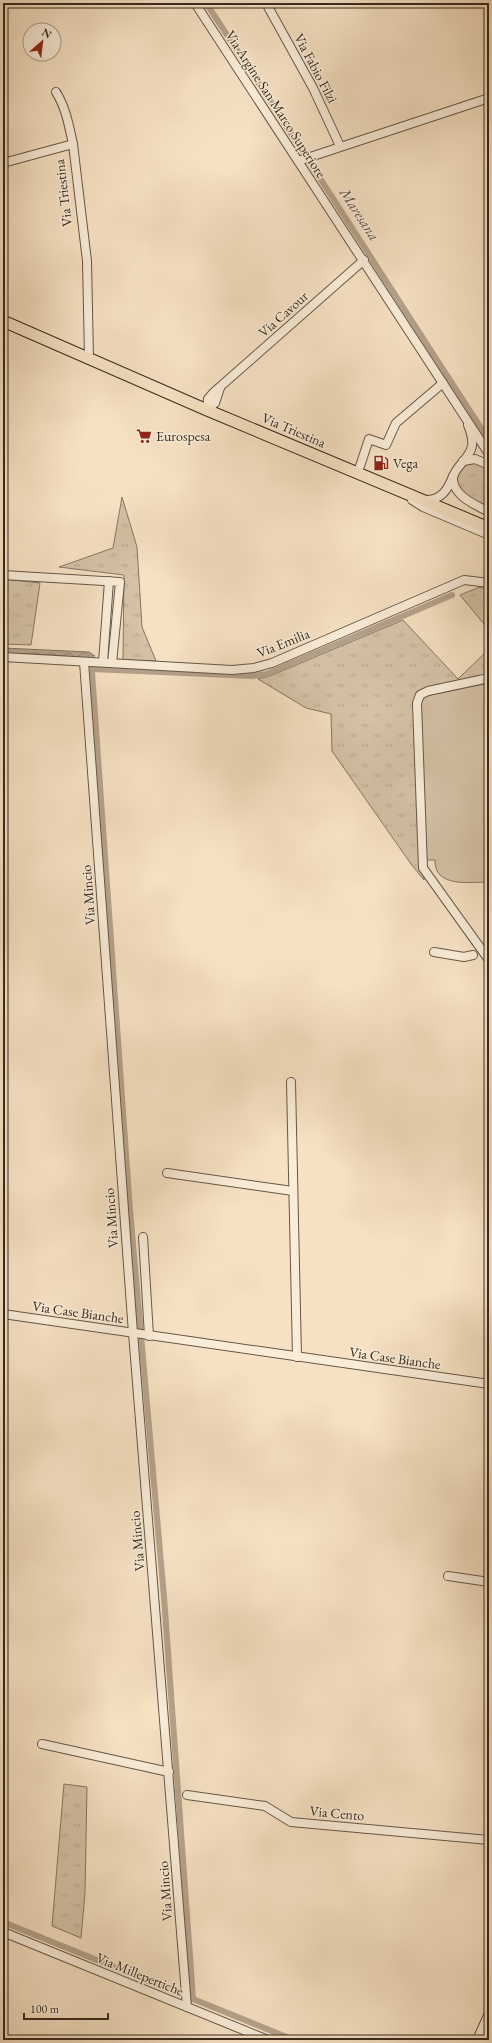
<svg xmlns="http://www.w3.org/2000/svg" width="492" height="2043" font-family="'EB Garamond',serif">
	<defs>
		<pattern id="grass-tufts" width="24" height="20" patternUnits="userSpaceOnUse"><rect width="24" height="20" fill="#d5c2a7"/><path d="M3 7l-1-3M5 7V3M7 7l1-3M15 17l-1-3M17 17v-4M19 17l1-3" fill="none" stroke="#b7a78f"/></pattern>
		<pattern id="water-waves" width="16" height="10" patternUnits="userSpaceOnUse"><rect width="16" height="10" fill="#b5a28b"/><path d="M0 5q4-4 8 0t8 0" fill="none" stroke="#948471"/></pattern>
	</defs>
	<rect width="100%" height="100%" fill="#f6e1c3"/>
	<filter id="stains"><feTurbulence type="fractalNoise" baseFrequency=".005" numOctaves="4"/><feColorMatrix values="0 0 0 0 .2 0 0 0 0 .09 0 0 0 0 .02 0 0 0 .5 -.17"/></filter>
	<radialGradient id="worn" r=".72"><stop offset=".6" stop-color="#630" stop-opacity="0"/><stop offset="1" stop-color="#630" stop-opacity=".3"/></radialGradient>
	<!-- grass -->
	<g fill="url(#grass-tufts)" stroke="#867662">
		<path d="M 477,462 L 489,469 L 489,510 L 467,497 L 457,484 L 457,474 L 464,465 Z"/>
		<path d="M 122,497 L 137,547 L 142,627 L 156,661 L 123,660 L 124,575 L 59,567 L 113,548 Z"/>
		<path d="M 3,579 L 40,583 L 31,645 L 3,644 Z"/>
		<path d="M 480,587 L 489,590 L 489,630 L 460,595 Z"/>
		<path d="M 403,620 L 458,679 L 489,649 L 489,682 L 424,694 L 420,700 L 424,880 L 411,864 L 332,751 L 331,714 L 306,708 L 258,679 L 270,676 Z"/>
		<path d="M 89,662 L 137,1329 L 135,1329 L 87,669 Z"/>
		<path d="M 135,1333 L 137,1334 L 174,1793 L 172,1793 Z"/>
		<path d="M 64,1784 L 87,1787 L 85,1893 L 81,1938 L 52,1926 Z"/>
	</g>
	<!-- pitch -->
	<path fill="#d5c2a7" stroke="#867662" d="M 489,683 L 489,882 C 470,882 434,888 435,860 L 425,860 L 421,701 L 426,696 Z"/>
	<!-- water -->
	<path fill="url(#water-waves)" stroke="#82725f" d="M 3,648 L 89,652 L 95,656 L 93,656 L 93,658 L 3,652 Z"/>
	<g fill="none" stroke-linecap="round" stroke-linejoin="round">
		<!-- canal -->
		<g stroke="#b5a28b" stroke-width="6">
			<path d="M 206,3 C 302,148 394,295 489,440"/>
			<path d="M 3,652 L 21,653"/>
			<path d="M 91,658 L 130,1210 L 164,1597 L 193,1998"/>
			<path d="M 92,669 L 252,676 L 267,674 L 452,595"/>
			<path d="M 3,1922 L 294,2040"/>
		</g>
		<!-- minor casing -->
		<g stroke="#665747" stroke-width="10">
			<g id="minor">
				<path d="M 195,3 L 489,454"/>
				<path d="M 266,3 L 313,88 L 340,146"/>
				<path d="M 56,92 C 66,108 69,126 73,144"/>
				<path d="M 298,161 L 489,98"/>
				<path d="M 3,163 L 73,144 L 87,261 L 89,358"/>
				<path d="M 207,410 L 208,399 L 213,393 L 364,260"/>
				<path d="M 207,410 L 215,403 L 220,388"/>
				<path d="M 468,425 C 471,432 473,439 472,446 C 469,464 440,472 460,494 C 467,502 480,507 489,512"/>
				<path d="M 463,461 L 475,459 L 489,465"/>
				<path d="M 358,472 L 369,439 L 386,445 L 396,423 L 443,383"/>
				<path d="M 412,500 L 423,507 L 489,535"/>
				<path d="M 426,500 C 441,500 448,490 453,476"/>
				<path d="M 3,575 L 120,582 L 112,663"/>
				<path d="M 3,657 L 232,670 L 254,668 L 272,663 L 464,580 L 489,583"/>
				<path d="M 84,662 L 133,1333 L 187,2007"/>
				<path d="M 103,662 L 109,581"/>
				<path d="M 489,678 L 428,691 L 420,695 L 417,703 L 423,868 L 489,960"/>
				<path d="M 434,952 L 464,957 L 473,955"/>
				<path d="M 291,1082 L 297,1357"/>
				<path d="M 167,1173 L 293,1191"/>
				<path d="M 143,1237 L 149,1336"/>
				<path d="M 3,1314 L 489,1384"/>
				<path d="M 448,1576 L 489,1582"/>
				<path d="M 42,1744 L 169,1772"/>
				<path d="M 187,1795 L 265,1806 L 291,1822 L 489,1840"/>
				<path d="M 3,1932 L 268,2040"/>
				<path d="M 477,2040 L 489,2013"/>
			</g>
		</g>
		<!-- major casing -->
		<g stroke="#36291e" stroke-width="13">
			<path id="major" d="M 3,321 L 207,410 L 489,528"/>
		</g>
		<!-- minor -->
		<use href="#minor" stroke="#f9ecd8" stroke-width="8"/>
		<!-- major -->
		<use href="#major" stroke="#f6e1c3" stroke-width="11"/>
	</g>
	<!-- icons -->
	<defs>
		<g id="supermarket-bare" transform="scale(1.2)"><path d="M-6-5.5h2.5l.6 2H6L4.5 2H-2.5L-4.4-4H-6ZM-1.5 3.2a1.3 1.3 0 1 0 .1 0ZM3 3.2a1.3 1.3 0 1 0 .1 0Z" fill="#8f2418" stroke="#f9ecd8" stroke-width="2.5" paint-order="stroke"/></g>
		<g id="fuel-bare" transform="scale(1.2)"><path d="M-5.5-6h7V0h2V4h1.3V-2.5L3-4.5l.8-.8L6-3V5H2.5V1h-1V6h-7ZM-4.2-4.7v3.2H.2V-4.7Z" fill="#8f2418" stroke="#f9ecd8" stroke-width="2.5" paint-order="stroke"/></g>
	</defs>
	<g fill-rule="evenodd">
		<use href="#supermarket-bare" x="144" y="436"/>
		<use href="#fuel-bare" x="381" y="463"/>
	</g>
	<g text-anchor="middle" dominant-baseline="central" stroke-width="3" stroke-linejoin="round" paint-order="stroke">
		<!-- street labels -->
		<g font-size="14" fill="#36291e" stroke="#f9ecd8">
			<text transform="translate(316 68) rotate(62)">Via Fabio Filzi</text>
			<text transform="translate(276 104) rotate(57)">Via Argine San Marco Superiore</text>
			<text transform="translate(63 193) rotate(-97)">Via Triestina</text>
			<text transform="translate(283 314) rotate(-42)">Via Cavour</text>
			<text transform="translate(294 430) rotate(23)">Via Triestina</text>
			<text transform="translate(283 643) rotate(-22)">Via Emilia</text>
			<text transform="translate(88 895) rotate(-94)">Via Mincio</text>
			<text transform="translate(111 1218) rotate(-94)">Via Mincio</text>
			<text transform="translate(78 1312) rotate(8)">Via Case Bianche</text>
			<text transform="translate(395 1358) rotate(8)">Via Case Bianche</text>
			<text transform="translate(137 1541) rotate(-95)">Via Mincio</text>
			<text transform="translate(337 1813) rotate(5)">Via Cento</text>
			<text transform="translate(165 1891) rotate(-94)">Via Mincio</text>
			<text transform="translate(140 1974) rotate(22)">Via Millepertiche</text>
		</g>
		<!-- poi labels -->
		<g font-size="14" fill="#36291e" stroke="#f9ecd8" text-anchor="start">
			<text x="156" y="436">Eurospesa</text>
			<text x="393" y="463">Vega</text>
		</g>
		<!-- water labels -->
		<g font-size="15" font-style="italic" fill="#5c4d3f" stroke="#f9ecd8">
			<text transform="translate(360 214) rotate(57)">Maresana</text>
		</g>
	</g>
	<!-- margin -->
	<rect width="492" height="2043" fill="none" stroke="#f6e1c3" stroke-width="16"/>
	<rect x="4" y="4" width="484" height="2035" fill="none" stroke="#36291e" stroke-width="2"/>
	<rect x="8" y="8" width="476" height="2027" fill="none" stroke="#36291e"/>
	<!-- north arrow -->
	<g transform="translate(42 42) rotate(28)"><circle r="19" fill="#f9ecd8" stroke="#ab9e8e"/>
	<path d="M0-3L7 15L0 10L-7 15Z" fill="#8f2418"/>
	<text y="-6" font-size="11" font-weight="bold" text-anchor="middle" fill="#36291e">N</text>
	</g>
	<!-- scale -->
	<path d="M24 2013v6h84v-6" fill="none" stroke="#36291e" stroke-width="2"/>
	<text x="30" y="2013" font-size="12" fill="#36291e" stroke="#f9ecd8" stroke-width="3" paint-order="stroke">100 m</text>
	<rect width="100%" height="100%" filter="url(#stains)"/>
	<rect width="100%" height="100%" fill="url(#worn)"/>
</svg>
